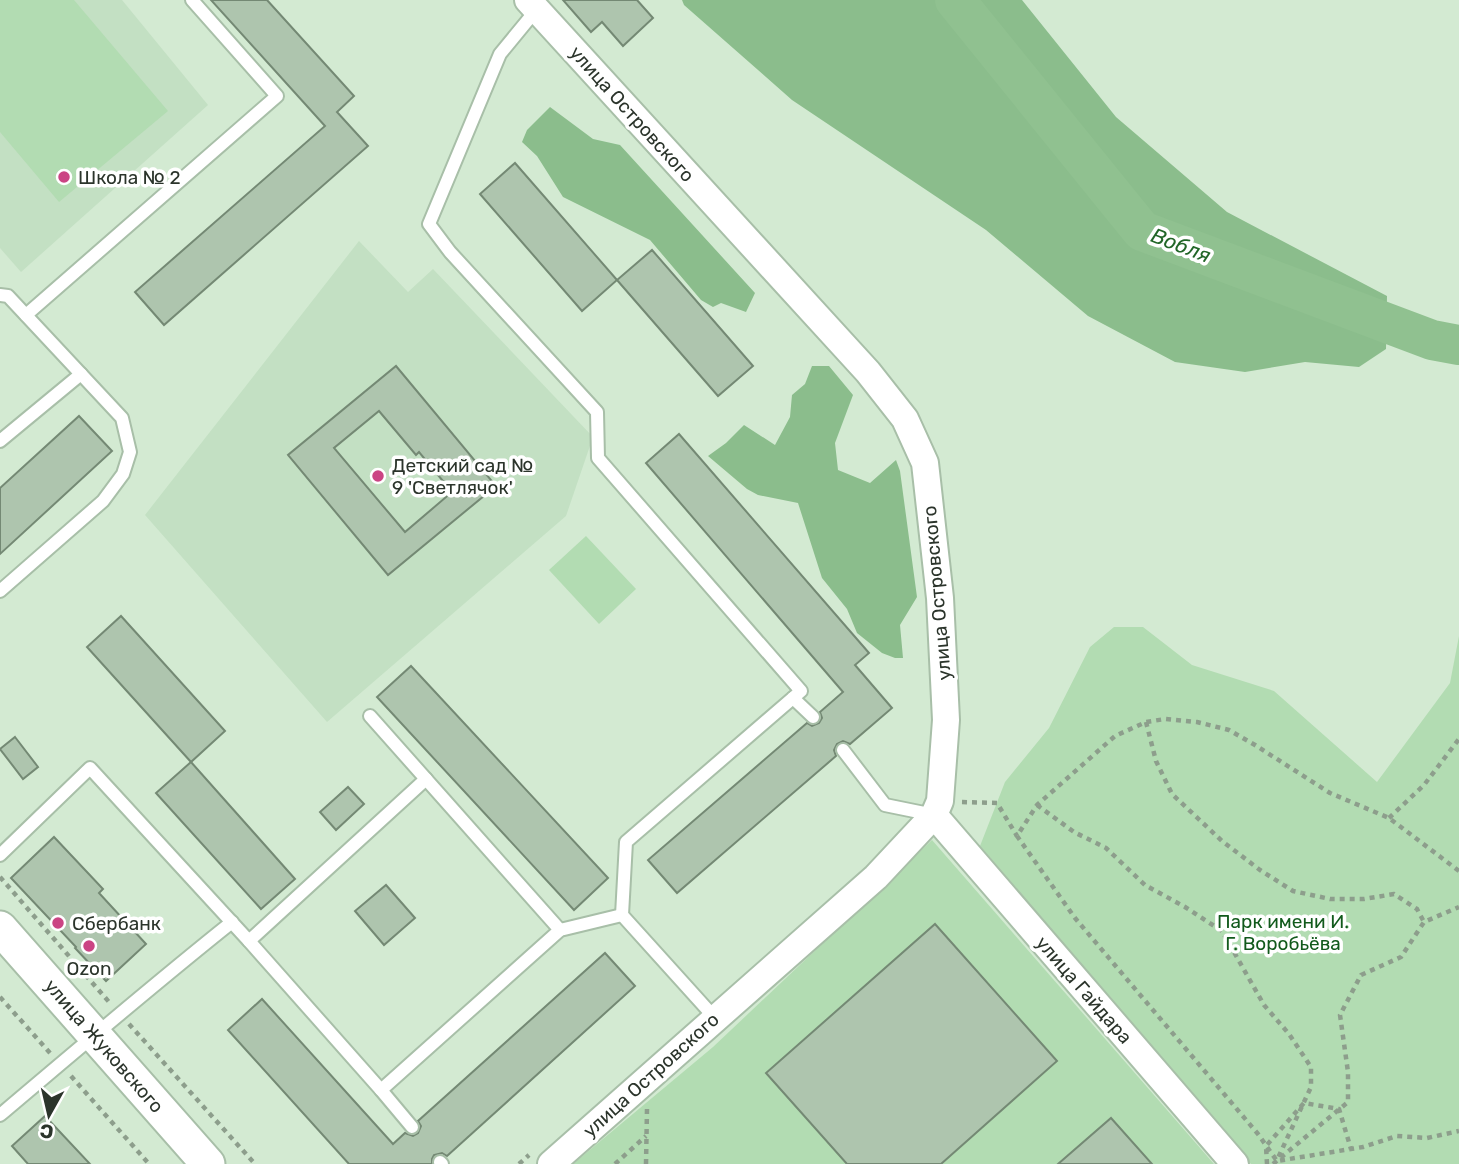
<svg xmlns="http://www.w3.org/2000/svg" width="1459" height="1164" font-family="Rubik,sans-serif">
	<rect width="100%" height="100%" fill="#d3ead2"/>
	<!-- built -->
	<g fill="#c3e0c3">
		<path d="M 0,0 L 122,0 L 208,105 L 21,272 L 0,248 Z"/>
		<path d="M 359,241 L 408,292 L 433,269 L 593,437 L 566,516 L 327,722 L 145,515 Z"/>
	</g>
	<!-- green -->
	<g fill="#b2dcb2">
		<path d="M 0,0 L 74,0 L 168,111 L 59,202 L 0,132 Z"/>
		<path d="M 586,536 L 636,589 L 599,624 L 549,570 Z"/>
		<path d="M 1114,627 L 1143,627 L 1192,665 L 1274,691 L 1377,782 L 1450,683 L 1459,636 L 1459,1164 L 1251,1164 L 980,846 L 1005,782 L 1049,728 L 1090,647 Z"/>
		<path d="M 932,840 L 1214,1164 L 573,1164 L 713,1047 Z"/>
	</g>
	<!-- forest -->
	<g fill="#8bbd8c">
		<path d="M 682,0 L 1022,0 L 1116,117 L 1227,212 L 1387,296 L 1386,349 L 1359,367 L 1305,362 L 1245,372 L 1175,362 L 1088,316 L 986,230 L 792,100 L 684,5 Z"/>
		<path d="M 550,107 L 593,139 L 620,145 L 755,293 L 746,312 L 721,303 L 713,307 L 701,300 L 650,240 L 563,197 L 537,156 L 522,142 L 527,130 Z"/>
		<path d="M 812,366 L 829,366 L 853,395 L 835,443 L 838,470 L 870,483 L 896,460 L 900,471 L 917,597 L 900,625 L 903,658 L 895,658 L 882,653 L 857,633 L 847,609 L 822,578 L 798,503 L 758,495 L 747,489 L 708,456 L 726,443 L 744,425 L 775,445 L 790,417 L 792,395 L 805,384 Z"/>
	</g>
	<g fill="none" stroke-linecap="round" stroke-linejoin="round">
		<!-- river -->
		<path stroke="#90c190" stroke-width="40" d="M 955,0 L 1142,231 L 1432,340 L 1459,345"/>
	</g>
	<!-- building -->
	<g fill="#aec5ae" stroke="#748974" stroke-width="2" fill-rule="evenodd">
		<path d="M 211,0 L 267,0 L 354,96 L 337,112 L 368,146 L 164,325 L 135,292 L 325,126 Z"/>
		<path d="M 563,0 L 637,0 L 653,18 L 623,46 L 602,22 L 591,32 Z"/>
		<path d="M 515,163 L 617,280 L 582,311 L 480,194 Z"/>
		<path d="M 652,250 L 753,366 L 718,396 L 617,280 Z"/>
		<path d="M 396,366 L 496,486 L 388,575 L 288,455 ZM 379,411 L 416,455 L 419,452 L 452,492 L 405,532 L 334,448 Z"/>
		<path d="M 79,416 L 112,451 L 0,554 L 0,488 Z"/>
		<path d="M 679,434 L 869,653 L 855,665 L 892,708 L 850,744 L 843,741 L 837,744 L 834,750 L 836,756 L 677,893 L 648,860 L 807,723 L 812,726 L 819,723 L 822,718 L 820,712 L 843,692 L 646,463 Z"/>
		<path d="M 121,616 L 225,731 L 191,762 L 87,647 Z"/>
		<path d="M 411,666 L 608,878 L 574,910 L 377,697 Z"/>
		<path d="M 15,737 L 38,767 L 23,779 L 0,749 Z"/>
		<path d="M 191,762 L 295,879 L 261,909 L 156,793 Z"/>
		<path d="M 348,787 L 364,804 L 336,830 L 320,812 Z"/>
		<path d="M 54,837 L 103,889 L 99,893 L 146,944 L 106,981 L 75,948 L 76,947 L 11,878 Z"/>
		<path d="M 386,885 L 415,918 L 384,945 L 355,911 Z"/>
		<path d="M 935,924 L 1057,1061 L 941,1164 L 847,1164 L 766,1073 Z"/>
		<path d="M 605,953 L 635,986 L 447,1156 L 442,1153 L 434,1155 L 432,1159 L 432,1164 L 349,1164 L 228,1030 L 262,999 L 393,1144 L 405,1133 L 413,1136 L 418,1133 L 421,1126 L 418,1121 Z"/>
		<path d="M 45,1116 L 90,1164 L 28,1164 L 12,1146 Z"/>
		<path d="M 1111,1118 L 1152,1164 L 1058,1164 Z"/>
	</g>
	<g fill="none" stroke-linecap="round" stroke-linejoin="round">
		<!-- service casing -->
		<g stroke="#a8bfa8" stroke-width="16">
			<g id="service">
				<path d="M 537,9 L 500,54 L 429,224 L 450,252 L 597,412 L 598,458 L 801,691 L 626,842 L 622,915 L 715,1018"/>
				<path d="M 0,295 L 8,296 L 122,418 L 130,452 L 123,474 L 103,501 L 0,591"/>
				<path d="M 26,315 L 277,96 L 192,0"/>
				<path d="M 0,441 L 81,374"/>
				<path d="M 793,698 L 813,717"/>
				<path d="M 370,716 L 560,930"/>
				<path d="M 843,750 L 885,805 L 934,815"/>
				<path d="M 0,855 L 90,768 L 249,941 L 426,779"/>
				<path d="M 249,941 L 381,1090 L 560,930 L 622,915"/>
				<path d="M 381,1090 L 412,1127"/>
				<path d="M 0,1115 C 77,1050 153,985 232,922"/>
				<path d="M 440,1162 L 442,1164"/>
			</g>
		</g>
		<!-- minor casing -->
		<g stroke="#a8bfa8" stroke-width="30">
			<g id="minor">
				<path d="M 528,0 L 868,372 L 905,419 L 925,463 L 940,598 L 946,720 L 940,801 L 934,815 L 876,877 L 551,1164"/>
				<path d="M 934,815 L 1235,1164"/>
			</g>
		</g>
		<!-- tertiary casing -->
		<g stroke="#a8bfa8" stroke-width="37">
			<path id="tertiary" d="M 0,928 L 208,1164"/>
		</g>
		<!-- path -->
		<g stroke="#8d9e8c" stroke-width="4.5" stroke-dasharray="5 5" stroke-linecap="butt">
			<path d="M 1146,722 L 1156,761 L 1172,794 L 1222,841 L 1260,870 L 1293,891 L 1330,899 L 1364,899 L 1394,894 L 1417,909 L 1424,922"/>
			<path d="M 962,802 L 997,803 L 1017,836"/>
			<path d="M 1037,805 L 1074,832 L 1106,848 L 1145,885 L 1185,907 L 1222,931 L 1264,1005 L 1289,1034 L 1311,1067 L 1311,1087 L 1277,1160"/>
			<path d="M 1389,818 L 1424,785 L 1459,739"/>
			<path d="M 1459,871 L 1389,818 L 1330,793 L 1255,745 L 1229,730 L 1197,722 L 1165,719 L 1146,722 L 1115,736 L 1037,805 L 1017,836 L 1075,918 L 1258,1134 L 1277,1161 L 1363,1147 L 1397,1136 L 1427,1138 L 1459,1131"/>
			<path d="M 0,877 L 109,1002"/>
			<path d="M 0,997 L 51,1054"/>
			<path d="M 129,1024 L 255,1164"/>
			<path d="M 71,1076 L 149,1164"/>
			<path d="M 519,1164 L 529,1155"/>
			<path d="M 615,1164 L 646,1136"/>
			<path d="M 646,1164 L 647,1109"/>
			<path d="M 1267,1164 L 1266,1146 L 1304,1103 L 1339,1109 L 1351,1149"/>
			<path d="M 1273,1164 L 1348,1102 L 1348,1072 L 1340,1015 L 1361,975 L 1401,957 L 1424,922 L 1459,907"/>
		</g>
		<!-- service -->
		<use href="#service" stroke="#fff" stroke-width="12"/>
		<!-- minor -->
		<use href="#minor" stroke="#fff" stroke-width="26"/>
		<!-- tertiary -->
		<use href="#tertiary" stroke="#fff" stroke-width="33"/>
	</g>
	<!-- markers -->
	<g fill="#cb4484" stroke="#fff" stroke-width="2.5">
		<circle cx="64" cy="177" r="7"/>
		<circle cx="378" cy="476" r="7"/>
		<circle cx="58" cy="923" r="7"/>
		<circle cx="89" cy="946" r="7"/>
	</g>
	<g text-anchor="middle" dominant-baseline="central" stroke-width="7" stroke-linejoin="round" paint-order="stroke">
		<!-- street labels -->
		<g font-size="19" fill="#2b342b" stroke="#fff">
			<text transform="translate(632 114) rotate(48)">улица Островского</text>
			<text transform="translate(937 593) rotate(-95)">улица Островского</text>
			<text transform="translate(1084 990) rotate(49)">улица Гайдара</text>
			<text transform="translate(104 1046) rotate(49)">улица Жуковского</text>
			<text transform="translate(651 1075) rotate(-42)">улица Островского</text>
		</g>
		<!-- poi labels -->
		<g font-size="19" fill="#2b342b" stroke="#fff" text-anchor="start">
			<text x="78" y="177">Школа № 2</text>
			<text x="392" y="465">Детский сад №<tspan x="392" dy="22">9 'Светлячок'</tspan></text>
			<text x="72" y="923">Сбербанк</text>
			<text x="89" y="968" text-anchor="middle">Ozon</text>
		</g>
		<!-- park labels -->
		<g font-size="19" fill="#125a1c" stroke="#fff">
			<text x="1283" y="921">Парк имени И.<tspan x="1283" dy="22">Г. Воробьёва</tspan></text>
		</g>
		<!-- water labels -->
		<g font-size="21" font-style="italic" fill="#226628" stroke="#fff">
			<text transform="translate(1181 245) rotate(21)">Вобля</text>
		</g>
	</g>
	<!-- north arrow -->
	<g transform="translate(49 1115) rotate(188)" stroke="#ffffff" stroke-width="5" paint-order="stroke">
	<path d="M0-5L12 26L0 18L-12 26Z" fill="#2b342b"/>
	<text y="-10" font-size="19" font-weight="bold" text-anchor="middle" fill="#2b342b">С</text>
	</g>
</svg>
